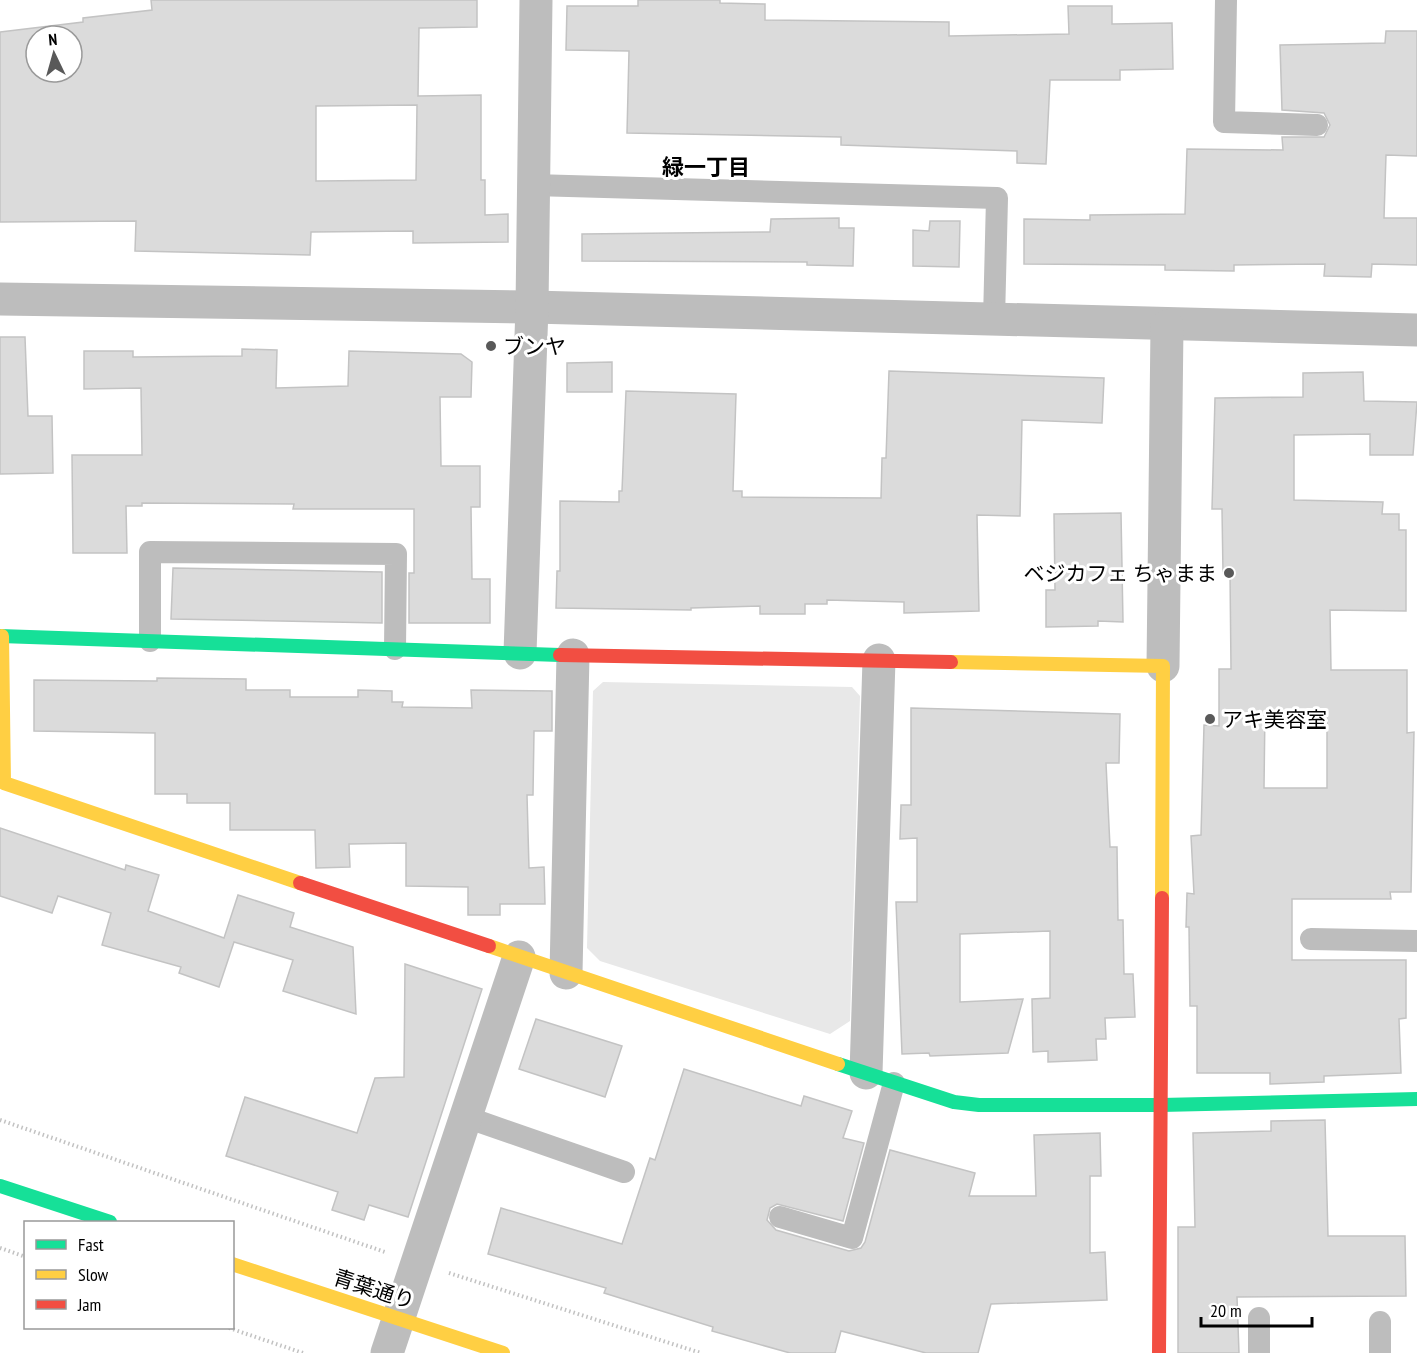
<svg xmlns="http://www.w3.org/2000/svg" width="1417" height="1353" font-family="'PT Sans Narrow','Noto Sans JP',sans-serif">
	<rect width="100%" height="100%" fill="#fff"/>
	<!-- green -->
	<path fill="#e8e8e8" d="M 603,682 L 852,687 L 860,696 L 850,1021 L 830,1034 L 600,961 L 587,948 L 593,691 Z"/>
	<!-- building -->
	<g fill="#dbdbdb" stroke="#c3c3c3" stroke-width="1.5" fill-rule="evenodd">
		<path d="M 151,0 L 477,0 L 477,27 L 419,28 L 418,96 L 481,95 L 481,180 L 485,180 L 485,215 L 508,214 L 508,242 L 413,243 L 413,231 L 311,232 L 310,255 L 135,251 L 136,221 L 0,222 L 0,32 L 83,22 L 83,18 L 152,10 ZM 36,36 L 72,36 L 72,72 L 36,72 ZM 417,105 L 416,180 L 316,181 L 316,106 Z"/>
		<path d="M 638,0 L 720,0 L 720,3 L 765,4 L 765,20 L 949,22 L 949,36 L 1069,34 L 1068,6 L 1112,6 L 1112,24 L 1172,23 L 1173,69 L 1120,70 L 1120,80 L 1050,80 L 1046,164 L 1017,163 L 1017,151 L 841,145 L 841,137 L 627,133 L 629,51 L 566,50 L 567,6 L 638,6 Z"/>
		<path d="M 1386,31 L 1417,31 L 1417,156 L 1386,155 L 1384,218 L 1417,218 L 1417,265 L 1372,264 L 1371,277 L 1324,276 L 1325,264 L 1234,265 L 1234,271 L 1165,270 L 1165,265 L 1024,264 L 1024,219 L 1090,220 L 1090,215 L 1185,214 L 1187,149 L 1283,150 L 1282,137 L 1324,137 L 1330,125 L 1324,113 L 1282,110 L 1280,45 L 1385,43 Z"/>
		<path d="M 839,218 L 839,228 L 854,228 L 853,266 L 807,265 L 807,262 L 582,261 L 582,234 L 770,232 L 771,219 Z"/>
		<path d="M 930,221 L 960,221 L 959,267 L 913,266 L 913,230 L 929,231 Z"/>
		<path d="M 0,337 L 25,337 L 28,416 L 52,416 L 53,473 L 0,474 Z"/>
		<path d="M 242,349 L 277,350 L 276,388 L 348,386 L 349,351 L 461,354 L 472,362 L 471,397 L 440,397 L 441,466 L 480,466 L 480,507 L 471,507 L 472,579 L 490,579 L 490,623 L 409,623 L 409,573 L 414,573 L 414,509 L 293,509 L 294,504 L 142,503 L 142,506 L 126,506 L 127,553 L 73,553 L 72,455 L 142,455 L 141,388 L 84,389 L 84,351 L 133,351 L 133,357 L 242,356 Z"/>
		<path d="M 612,362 L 612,392 L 567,392 L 567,363 Z"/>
		<path d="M 889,371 L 1104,378 L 1102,423 L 1022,420 L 1020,516 L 977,515 L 979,611 L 904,613 L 904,602 L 827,600 L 827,604 L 805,604 L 805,614 L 760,614 L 760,606 L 691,608 L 691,610 L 556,608 L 557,571 L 560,571 L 560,501 L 619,502 L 619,491 L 622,491 L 626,391 L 736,394 L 733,491 L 742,491 L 742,497 L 881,498 L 882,458 L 886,458 Z"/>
		<path d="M 1363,372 L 1364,401 L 1417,402 L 1413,455 L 1370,455 L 1370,434 L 1294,435 L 1294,500 L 1383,502 L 1382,514 L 1399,514 L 1399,530 L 1406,530 L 1406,611 L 1330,610 L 1331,670 L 1407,670 L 1407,733 L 1414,732 L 1411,892 L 1390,892 L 1391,899 L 1292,899 L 1292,960 L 1406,960 L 1406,1018 L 1399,1019 L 1401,1073 L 1324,1076 L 1324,1082 L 1270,1084 L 1270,1073 L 1197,1073 L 1197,1006 L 1190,1006 L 1189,927 L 1186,927 L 1187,893 L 1194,894 L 1191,836 L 1201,835 L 1204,725 L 1219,726 L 1219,669 L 1231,669 L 1230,573 L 1223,573 L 1222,509 L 1212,509 L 1215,398 L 1303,397 L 1303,373 ZM 1265,710 L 1327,710 L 1327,788 L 1264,788 Z"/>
		<path d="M 1121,513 L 1123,622 L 1098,621 L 1098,626 L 1046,627 L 1046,590 L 1055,590 L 1054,514 Z"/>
		<path d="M 173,568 L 382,572 L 382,623 L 171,619 Z"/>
		<path d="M 157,678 L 246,679 L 246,690 L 290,690 L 290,697 L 358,697 L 358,690 L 392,691 L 392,702 L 403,702 L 402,707 L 472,708 L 471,690 L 552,691 L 552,731 L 534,731 L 533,795 L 527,795 L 529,868 L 544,867 L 545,904 L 500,904 L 500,915 L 468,915 L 468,887 L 406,886 L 406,843 L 349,844 L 350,867 L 316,868 L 315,830 L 230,830 L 230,803 L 187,803 L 187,794 L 155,794 L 155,733 L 34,731 L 34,680 L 157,681 Z"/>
		<path d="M 911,708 L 1120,714 L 1119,763 L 1106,763 L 1110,847 L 1117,847 L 1118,920 L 1123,920 L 1124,974 L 1133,974 L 1135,1017 L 1105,1018 L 1106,1039 L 1096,1039 L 1097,1060 L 1048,1062 L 1048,1051 L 1033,1052 L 1032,999 L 1050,998 L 1050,931 L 960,934 L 960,1002 L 1023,999 L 1008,1053 L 930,1056 L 929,1053 L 902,1054 L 896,902 L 917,902 L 917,838 L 900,839 L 901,805 L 911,805 Z"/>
		<path d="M 0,828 L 125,870 L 126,865 L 159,875 L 148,911 L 224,938 L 238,895 L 294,913 L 290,927 L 353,947 L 356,1014 L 283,991 L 293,960 L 234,942 L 219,987 L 179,973 L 181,967 L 102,945 L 111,913 L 58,896 L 52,913 L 0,896 Z"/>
		<path d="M 405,964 L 482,989 L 408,1217 L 369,1205 L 364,1220 L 332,1210 L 338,1192 L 226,1156 L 245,1097 L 357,1133 L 375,1078 L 404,1077 Z"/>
		<path d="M 536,1019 L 622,1046 L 605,1097 L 519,1069 Z"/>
		<path d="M 684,1069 L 801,1106 L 804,1096 L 852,1111 L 843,1138 L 864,1143 L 843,1221 L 777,1204 L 770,1208 L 767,1220 L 776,1230 L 849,1251 L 861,1248 L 865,1242 L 890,1150 L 975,1173 L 969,1196 L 1036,1196 L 1034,1135 L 1100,1133 L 1101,1176 L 1090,1176 L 1090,1253 L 1105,1252 L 1107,1300 L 991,1304 L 978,1353 L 926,1353 L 841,1331 L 835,1353 L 790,1353 L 712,1331 L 713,1327 L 604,1293 L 606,1288 L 488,1254 L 501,1208 L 622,1244 L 650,1158 L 655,1160 Z"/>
		<path d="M 1325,1120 L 1328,1236 L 1405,1236 L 1406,1296 L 1237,1297 L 1239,1353 L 1178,1353 L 1178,1227 L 1195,1227 L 1193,1133 L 1271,1131 L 1271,1121 Z"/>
	</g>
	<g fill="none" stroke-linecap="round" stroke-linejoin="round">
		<!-- path -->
		<g stroke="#c2c2c2" stroke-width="4" stroke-dasharray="1.5 3" stroke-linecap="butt">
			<path d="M 0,1120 L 385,1252"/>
			<path d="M 0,1248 L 26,1257"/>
			<path d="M 449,1273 L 701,1353"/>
			<path d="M 229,1328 L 303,1353"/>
		</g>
		<!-- lane -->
		<g stroke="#bdbdbd" stroke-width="22">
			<path d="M 1226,0 L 1224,122 L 1317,125"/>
			<path d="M 533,185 L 997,198 L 994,320"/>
			<path d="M 150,641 L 150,552 L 396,554 L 395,649"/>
			<path d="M 1311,939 L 1417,941"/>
			<path d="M 466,1117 L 624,1172"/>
			<path d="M 780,1217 L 852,1238 L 894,1083"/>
			<path d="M 1259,1318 L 1259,1353"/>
			<path d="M 1380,1322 L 1380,1353"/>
		</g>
		<!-- street -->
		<g stroke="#bdbdbd" stroke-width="33">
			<path d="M 0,299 L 532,307 L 1417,330"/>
			<path d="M 520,653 L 532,307 L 536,0"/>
			<path d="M 1163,666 L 1167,326"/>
			<path d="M 566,973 L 573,655"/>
			<path d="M 866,1073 L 879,660"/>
			<path d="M 387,1353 L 519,957"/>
		</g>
		<!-- fast -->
		<g stroke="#16e098" stroke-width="14">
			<path d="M 0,636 L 560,655"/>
			<path d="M 838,1064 L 954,1102 L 979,1105 L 1161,1105 L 1417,1099"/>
			<path d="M 0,1186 L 110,1222"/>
		</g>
		<!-- slow -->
		<g stroke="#ffcf43" stroke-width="14">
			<path d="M 2,636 L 4,783 L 300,883"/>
			<path d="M 951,662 L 1163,666 L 1162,898"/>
			<path d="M 489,946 L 838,1064"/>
			<path d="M 232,1264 L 503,1353"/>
		</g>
		<!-- jam -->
		<g stroke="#f24e42" stroke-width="14">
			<path d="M 560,655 L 951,662"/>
			<path d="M 300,883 L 489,946"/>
			<path d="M 1159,1353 L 1162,898"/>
		</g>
	</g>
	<!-- markers -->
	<g fill="#595959" stroke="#fff" stroke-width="2">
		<circle cx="491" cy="346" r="6"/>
		<circle cx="1229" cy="573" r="6"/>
		<circle cx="1210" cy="719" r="6"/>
	</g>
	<g text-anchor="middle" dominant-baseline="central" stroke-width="6" stroke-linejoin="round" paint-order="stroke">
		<!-- poi labels -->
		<g font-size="21" fill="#000" stroke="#fff" text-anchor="start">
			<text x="503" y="346">ブンヤ</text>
			<text x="1217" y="573" text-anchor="end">ベジカフェ ちゃまま</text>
			<text x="1222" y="719">アキ美容室</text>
		</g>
		<!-- street labels -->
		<g font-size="21" fill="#000" stroke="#fff">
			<text transform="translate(374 1289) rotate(18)">青葉通り</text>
		</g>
		<!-- neighbourhood labels -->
		<g font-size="22" font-weight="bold" fill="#000" stroke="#fff">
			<text x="706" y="167">緑一丁目</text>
		</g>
	</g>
	<!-- legend -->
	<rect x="24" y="1221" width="210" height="108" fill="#ffffff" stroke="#999999" stroke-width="1.5"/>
	<rect x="36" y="1240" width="30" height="9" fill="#16e098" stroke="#999999" stroke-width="1.5"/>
	<text x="78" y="1251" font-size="18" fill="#000000">Fast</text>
	<rect x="36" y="1270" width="30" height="9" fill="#ffcf43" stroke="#999999" stroke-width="1.5"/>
	<text x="78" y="1281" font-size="18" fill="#000000">Slow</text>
	<rect x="36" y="1300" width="30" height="9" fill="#f24e42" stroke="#999999" stroke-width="1.5"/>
	<text x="78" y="1311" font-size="18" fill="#000000">Jam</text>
	<!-- north arrow -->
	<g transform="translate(54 54) rotate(355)"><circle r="28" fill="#ffffff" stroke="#999999" stroke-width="1.5"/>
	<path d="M0-4.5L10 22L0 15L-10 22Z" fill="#595959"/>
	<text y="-9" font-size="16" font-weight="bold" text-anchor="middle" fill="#000000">N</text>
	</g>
	<!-- scale -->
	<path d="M1201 1317v9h111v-9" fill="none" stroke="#000000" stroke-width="3"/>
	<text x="1210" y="1317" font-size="18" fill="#000000" stroke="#ffffff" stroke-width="4.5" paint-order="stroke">20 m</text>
</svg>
